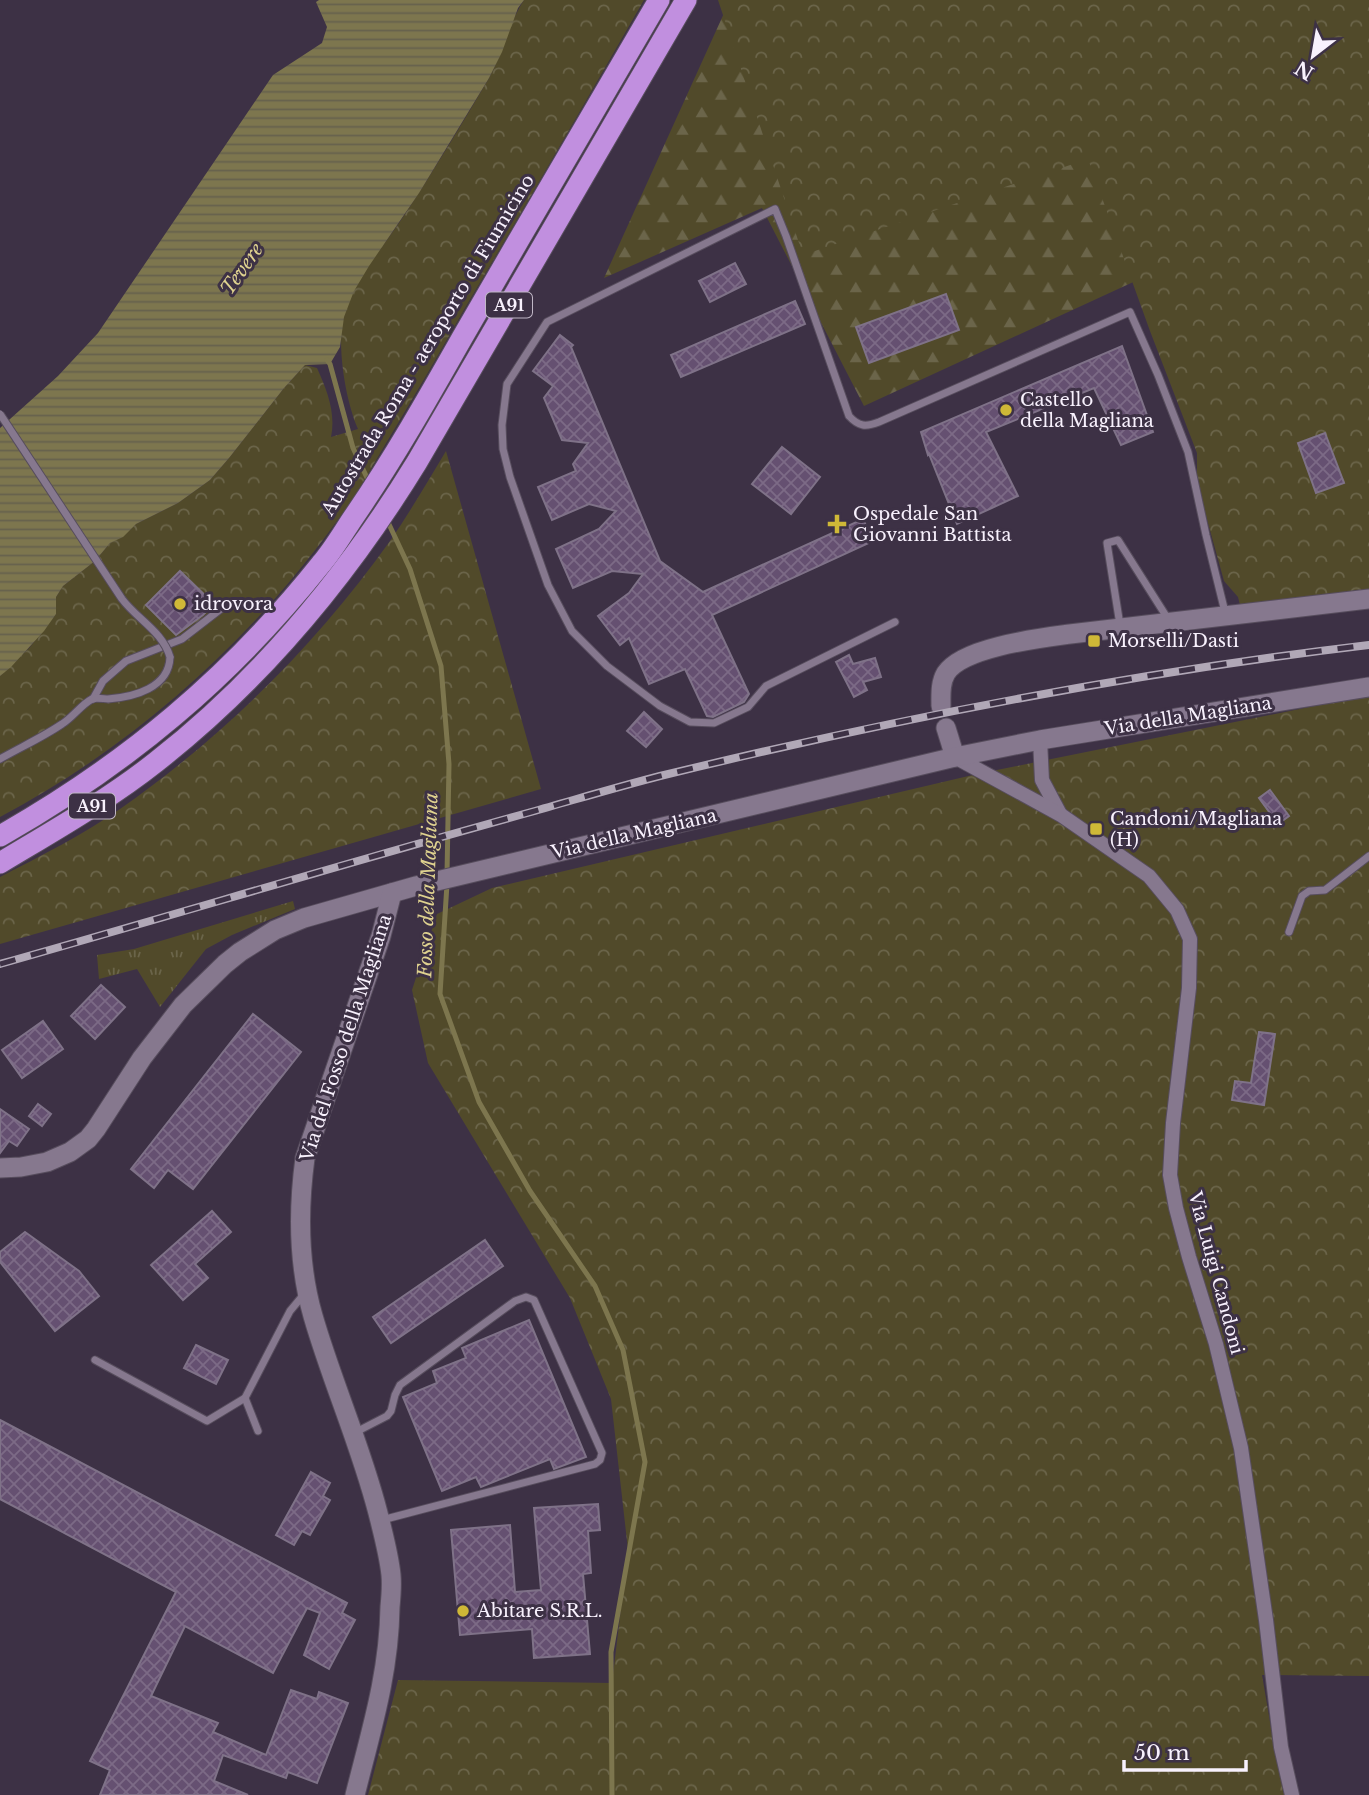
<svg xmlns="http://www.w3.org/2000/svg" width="1369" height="1795" font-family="'Libre Baskerville',serif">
	<defs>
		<pattern id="grass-tufts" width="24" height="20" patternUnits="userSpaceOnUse" patternTransform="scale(1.75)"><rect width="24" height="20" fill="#514a2a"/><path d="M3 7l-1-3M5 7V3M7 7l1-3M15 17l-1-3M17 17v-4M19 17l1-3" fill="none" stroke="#6b654a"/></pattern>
		<pattern id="forest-firs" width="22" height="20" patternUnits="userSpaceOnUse" patternTransform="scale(1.75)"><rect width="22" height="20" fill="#514a2a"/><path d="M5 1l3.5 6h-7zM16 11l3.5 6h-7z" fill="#6b654a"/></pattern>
		<pattern id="park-crowns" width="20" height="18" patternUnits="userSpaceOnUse" patternTransform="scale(1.75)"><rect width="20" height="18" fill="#514a2a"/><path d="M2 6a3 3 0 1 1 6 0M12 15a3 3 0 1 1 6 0" fill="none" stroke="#6b654a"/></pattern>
		<pattern id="water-rules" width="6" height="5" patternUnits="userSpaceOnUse" patternTransform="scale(1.75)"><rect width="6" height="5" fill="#7d764e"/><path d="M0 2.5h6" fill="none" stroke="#66614d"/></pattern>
		<pattern id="building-cross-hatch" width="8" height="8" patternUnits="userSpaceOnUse" patternTransform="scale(1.75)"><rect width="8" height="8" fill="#655071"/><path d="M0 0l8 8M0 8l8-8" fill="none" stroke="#7c6a86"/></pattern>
	</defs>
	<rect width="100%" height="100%" fill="#3d3145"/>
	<!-- grass -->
	<path fill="url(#grass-tufts)" d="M 293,901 L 295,909 L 232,935 L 206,949 L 160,1007 L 137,969 L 99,979 L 97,955 L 134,949 Z"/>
	<!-- forest -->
	<path fill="url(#forest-firs)" d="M 730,0 L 1061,0 L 1142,278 L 864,406 L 762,208 L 604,278 Z"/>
	<!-- park -->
	<g fill="url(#park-crowns)">
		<path d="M 524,0 L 644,0 C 585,103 526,205 465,308 C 439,354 412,400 385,445 C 373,465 362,485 349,504 C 260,633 138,744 0,817 L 0,676 L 30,647 L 56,614 L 56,597 L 63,586 L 95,561 L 110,543 L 123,536 L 136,524 L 178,503 L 210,480 L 229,458 L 284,388 L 305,365 L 317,368 C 327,390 336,413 331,437 L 358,429 C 346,402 337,349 343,320 C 352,280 383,248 405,214 C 434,170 462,124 489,78 C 503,53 508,24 524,0 Z"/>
		<path d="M 718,0 L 1369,0 L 1369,592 L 1240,605 L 1238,597 L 1224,581 L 1200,494 L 1197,478 L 1197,453 L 1150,331 L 1088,159 L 803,255 Z"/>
		<path d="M 446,451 L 541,789 L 0,944 L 0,877 C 41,856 82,835 120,809 C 224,736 316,645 390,541 C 410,512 428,481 446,451 Z"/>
		<path d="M 1369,695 L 1369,1676 L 1262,1675 L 1275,1751 L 1288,1795 L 368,1795 L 398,1680 L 612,1683 L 628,1550 L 611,1399 L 570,1298 L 428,1063 L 412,990 L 437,914 L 492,888 L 977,774 Z"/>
	</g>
	<!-- water -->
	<path fill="url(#water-rules)" d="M 319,0 L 524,0 L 518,8 L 502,52 L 489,78 L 419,193 L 369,266 L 354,291 L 344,317 L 340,347 L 330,364 L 305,365 L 284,388 L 229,458 L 210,480 L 178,503 L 136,524 L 123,537 L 110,543 L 95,561 L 63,586 L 56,597 L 56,614 L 44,631 L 11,667 L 0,676 L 0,428 L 58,376 L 98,333 L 273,75 L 322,43 L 327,27 L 316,2 Z"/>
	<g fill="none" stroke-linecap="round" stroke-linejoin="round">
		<!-- stream -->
		<g stroke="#7d764e" stroke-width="5">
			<path d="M 327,360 L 330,364 L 353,448 L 369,482"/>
			<path d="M 387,520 L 410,569 L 441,666 L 449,764 L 447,874"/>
			<path d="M 447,884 L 440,994 L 479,1102 L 530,1191 L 595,1286 L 623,1350 L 645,1462 L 611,1652 L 612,1795"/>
		</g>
	</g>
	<!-- building -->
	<g fill="url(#building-cross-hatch)" stroke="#7f7288" stroke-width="2">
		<path d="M 735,263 L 746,284 L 710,302 L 699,281 Z"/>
		<path d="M 946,294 L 959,330 L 869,363 L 856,327 Z"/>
		<path d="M 795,301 L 805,324 L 681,377 L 671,355 Z"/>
		<path d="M 560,335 L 573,345 L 571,347 L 660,561 L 703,592 L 863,519 L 873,541 L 712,615 L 749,694 L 744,702 L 713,717 L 707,716 L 685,669 L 649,684 L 629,638 L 620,645 L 598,616 L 629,593 L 643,574 L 612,571 L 573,588 L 556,549 L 599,529 L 616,511 L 589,504 L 552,520 L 538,487 L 576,471 L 573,464 L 588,443 L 562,440 L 544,398 L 553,386 L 533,371 Z"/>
		<path d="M 1122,346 L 1153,432 L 1121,445 L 1094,388 L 986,432 L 1018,496 L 957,524 L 929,454 L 928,455 L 921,432 Z"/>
		<path d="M 1325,433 L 1344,483 L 1316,493 L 1298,443 Z"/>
		<path d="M 782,447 L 820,477 L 791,514 L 752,484 Z"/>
		<path d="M 180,571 L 214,604 L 203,615 L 176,635 L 146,605 Z"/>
		<path d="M 849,655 L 853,664 L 875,658 L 881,677 L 863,682 L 867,690 L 854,697 L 836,662 Z"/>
		<path d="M 644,712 L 662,729 L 646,747 L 627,731 Z"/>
		<path d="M 1270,790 L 1289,816 L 1278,824 L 1259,798 Z"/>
		<path d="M 101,985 L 125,1007 L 95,1039 L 71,1016 Z"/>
		<path d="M 253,1014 L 301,1052 L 193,1189 L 168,1170 L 154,1188 L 131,1169 Z"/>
		<path d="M 43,1021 L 63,1049 L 22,1078 L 2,1050 Z"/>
		<path d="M 1259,1032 L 1275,1034 L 1264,1105 L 1232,1100 L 1235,1081 L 1251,1083 Z"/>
		<path d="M 38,1104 L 51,1114 L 42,1126 L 29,1116 Z"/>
		<path d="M 0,1109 L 29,1129 L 17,1146 L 9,1141 L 0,1153 Z"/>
		<path d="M 212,1211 L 231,1232 L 195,1264 L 208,1278 L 183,1300 L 151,1265 Z"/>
		<path d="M 25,1232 L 79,1271 L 99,1296 L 55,1331 L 0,1262 L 0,1252 Z"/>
		<path d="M 485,1240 L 503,1266 L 391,1343 L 373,1317 Z"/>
		<path d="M 529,1320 L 586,1457 L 554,1469 L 550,1459 L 481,1487 L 476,1477 L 442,1491 L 403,1397 L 437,1383 L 433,1371 L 466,1358 L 462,1348 Z"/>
		<path d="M 196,1345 L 228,1360 L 216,1384 L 184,1368 Z"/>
		<path d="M 0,1420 L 347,1603 L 342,1613 L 355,1620 L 329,1669 L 304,1655 L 320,1613 L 307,1608 L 273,1673 L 185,1626 L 151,1696 L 218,1723 L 213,1732 L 266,1755 L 291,1690 L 317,1699 L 319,1692 L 348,1703 L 317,1783 L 288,1772 L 286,1778 L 223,1755 L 214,1781 L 248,1795 L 100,1795 L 110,1770 L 90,1761 L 176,1592 L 0,1499 Z"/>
		<path d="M 311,1472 L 330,1483 L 323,1496 L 330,1500 L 310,1535 L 302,1531 L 294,1545 L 276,1535 Z"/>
		<path d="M 598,1504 L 600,1530 L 588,1531 L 591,1573 L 583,1574 L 590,1654 L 534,1658 L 532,1629 L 460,1635 L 451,1530 L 510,1525 L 515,1592 L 541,1590 L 534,1508 Z"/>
	</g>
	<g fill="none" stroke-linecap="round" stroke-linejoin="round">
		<!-- lane casing -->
		<g stroke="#574d5d" stroke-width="9">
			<g id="lane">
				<path d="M 895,622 L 766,686 L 748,707 L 714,723 L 690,722 L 660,706 L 607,666 L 572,631 L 548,585 L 510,477 L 503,449 L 502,425 L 507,384 L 547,322 L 775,209 L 786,236 L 849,416 C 859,427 866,427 879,422 L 1130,312 L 1158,375 L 1188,452 L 1206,535 L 1226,616"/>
				<path d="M 1120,625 L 1107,543 L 1118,540 L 1168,619"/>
				<path d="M 93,699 L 103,681 L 126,661 L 182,639 L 226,605"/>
				<path d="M 0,759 C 21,747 43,737 62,724 C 72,718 82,704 92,699 C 96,697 104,699 108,699 C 134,697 169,688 170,657"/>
				<path d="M 1289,932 L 1302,896 L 1309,891 L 1325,890 L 1369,856"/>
				<path d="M 95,1360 L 207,1421 L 245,1398 L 290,1311 L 305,1293"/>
				<path d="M 245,1398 L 258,1431"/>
				<path d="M 354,1433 L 387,1416 L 391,1411 L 395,1395 L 400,1385 L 515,1301 L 526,1297 L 534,1300 L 602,1453 L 600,1460 L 595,1464 L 382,1520"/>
			</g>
		</g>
		<!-- street casing -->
		<g stroke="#574d5d" stroke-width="16">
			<g id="street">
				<path d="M 1040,740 L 1042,780 L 1060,814"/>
				<path d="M 955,757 L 1061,815 L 1149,876 L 1177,910 L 1190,939 L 1189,988 L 1173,1123 L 1170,1175 L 1176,1208 L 1189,1257 L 1216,1344 L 1241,1448 L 1266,1620 L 1281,1747 L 1292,1795"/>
			</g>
		</g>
		<!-- secondary casing -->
		<g stroke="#574d5d" stroke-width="21">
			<g id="secondary">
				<path d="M 941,706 C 941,695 940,683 946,673 C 963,647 1041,638 1070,634 L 1369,599"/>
				<path d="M 946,728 L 955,757"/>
				<path d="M 0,1168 L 21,1167 L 47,1162 L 70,1152 L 88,1139 L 96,1129 L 142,1058 L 183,1005 L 225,964 L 240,952 L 275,930 L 304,918 L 416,886 L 955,757 L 1040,740 L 1369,687"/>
				<path d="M 355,1795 C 371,1731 389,1674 390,1607 C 391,1597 392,1586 391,1575 C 389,1555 383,1533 378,1513 C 361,1446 332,1382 313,1316 C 298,1264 298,1210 305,1158 L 381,936 L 392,893"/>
			</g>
		</g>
		<!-- highway casing -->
		<g stroke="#574d5d" stroke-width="23">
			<g id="highway">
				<path d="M 0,836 C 127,764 230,678 321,564 C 334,549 344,531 355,515 C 394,458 428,398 462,338 C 527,225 593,113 659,0"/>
				<path d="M 0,863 C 53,831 108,800 156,762 C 262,679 347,576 417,462 L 686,0"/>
			</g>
		</g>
		<!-- lane -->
		<use href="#lane" stroke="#86788e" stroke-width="7"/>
		<!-- street -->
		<use href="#street" stroke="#86788e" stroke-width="14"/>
		<!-- secondary -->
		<use href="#secondary" stroke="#86788e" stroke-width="19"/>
		<!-- highway -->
		<use href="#highway" stroke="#c18fdf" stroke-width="21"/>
		<!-- rail casing -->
		<g stroke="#b1a8b7" stroke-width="8">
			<path id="rail" d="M 0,964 C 177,914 353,861 531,812 C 574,800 617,787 660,776 C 894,719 1130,673 1369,645"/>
		</g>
		<!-- rail -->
		<use href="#rail" stroke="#3d3145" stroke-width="5" stroke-dasharray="16" stroke-linecap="butt"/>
		<!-- lane-bridge casing -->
		<g stroke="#574d5d" stroke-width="9" stroke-linecap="butt">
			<path id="lane-bridge" d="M 0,414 L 122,599 C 137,619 163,632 170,657"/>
		</g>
		<!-- lane-bridge -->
		<use href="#lane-bridge" stroke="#86788e" stroke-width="7"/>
	</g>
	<!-- markers -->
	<g fill="#cfb837" stroke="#3d3145" stroke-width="2.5">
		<circle cx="1006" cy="410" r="7"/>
		<path d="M833.5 513.5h7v7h7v7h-7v7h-7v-7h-7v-7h7z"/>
		<circle cx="180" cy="604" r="7"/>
		<rect x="1087" y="634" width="14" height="14" rx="3.5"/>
		<rect x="1089" y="822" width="14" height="14" rx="3.5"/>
		<circle cx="463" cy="1611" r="7"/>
	</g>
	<g text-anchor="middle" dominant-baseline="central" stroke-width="6" stroke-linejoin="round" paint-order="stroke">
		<!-- shield labels -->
		<g fill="#3d3145" stroke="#c0b7c6" stroke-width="2">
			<rect x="486" y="292.5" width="46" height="25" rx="5"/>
			<rect x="69" y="793.5" width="46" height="25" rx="5"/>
		</g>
		<g font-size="16" font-weight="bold" fill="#f8f1fd">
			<text x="509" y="305">A91</text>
			<text x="92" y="806">A91</text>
		</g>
		<!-- street labels -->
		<g font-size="18" fill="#f8f1fd" stroke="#3d3145">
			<text transform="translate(428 345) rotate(-59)">Autostrada Roma - aeroporto di Fiumicino</text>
			<text transform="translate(1188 716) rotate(-9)">Via della Magliana</text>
			<text transform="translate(634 834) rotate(-13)">Via della Magliana</text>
			<text transform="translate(346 1038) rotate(-72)">Via del Fosso della Magliana</text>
			<text transform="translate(1216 1273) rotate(75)">Via Luigi Candoni</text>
		</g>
		<!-- poi labels -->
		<g font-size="18" fill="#f8f1fd" stroke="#3d3145" text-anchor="start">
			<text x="1020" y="400">Castello<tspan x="1020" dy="21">della Magliana</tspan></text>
			<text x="853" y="514">Ospedale San<tspan x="853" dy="21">Giovanni Battista</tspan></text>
			<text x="194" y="604">idrovora</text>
			<text x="1108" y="641">Morselli/Dasti</text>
			<text x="1110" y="819">Candoni/Magliana<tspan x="1110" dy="21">(H)</tspan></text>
			<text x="477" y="1611">Abitare S.R.L.</text>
		</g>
		<!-- water labels -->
		<g font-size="19" font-style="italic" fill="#dfd28f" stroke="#3d3145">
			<text transform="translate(242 269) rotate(-55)">Tevere</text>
			<text transform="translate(428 885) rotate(-88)">Fosso della Magliana</text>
		</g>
	</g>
	<!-- north arrow -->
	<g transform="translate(1313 56) rotate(211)" stroke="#3d3145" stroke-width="5" paint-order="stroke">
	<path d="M0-5L12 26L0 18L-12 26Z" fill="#f8f1fd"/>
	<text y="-10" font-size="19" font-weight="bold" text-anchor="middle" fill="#f8f1fd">N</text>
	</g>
	<!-- scale -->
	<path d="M1124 1760v10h122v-10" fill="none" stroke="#f8f1fd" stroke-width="3.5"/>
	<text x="1134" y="1760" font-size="21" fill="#f8f1fd" stroke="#3d3145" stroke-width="5" paint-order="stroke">50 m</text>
</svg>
